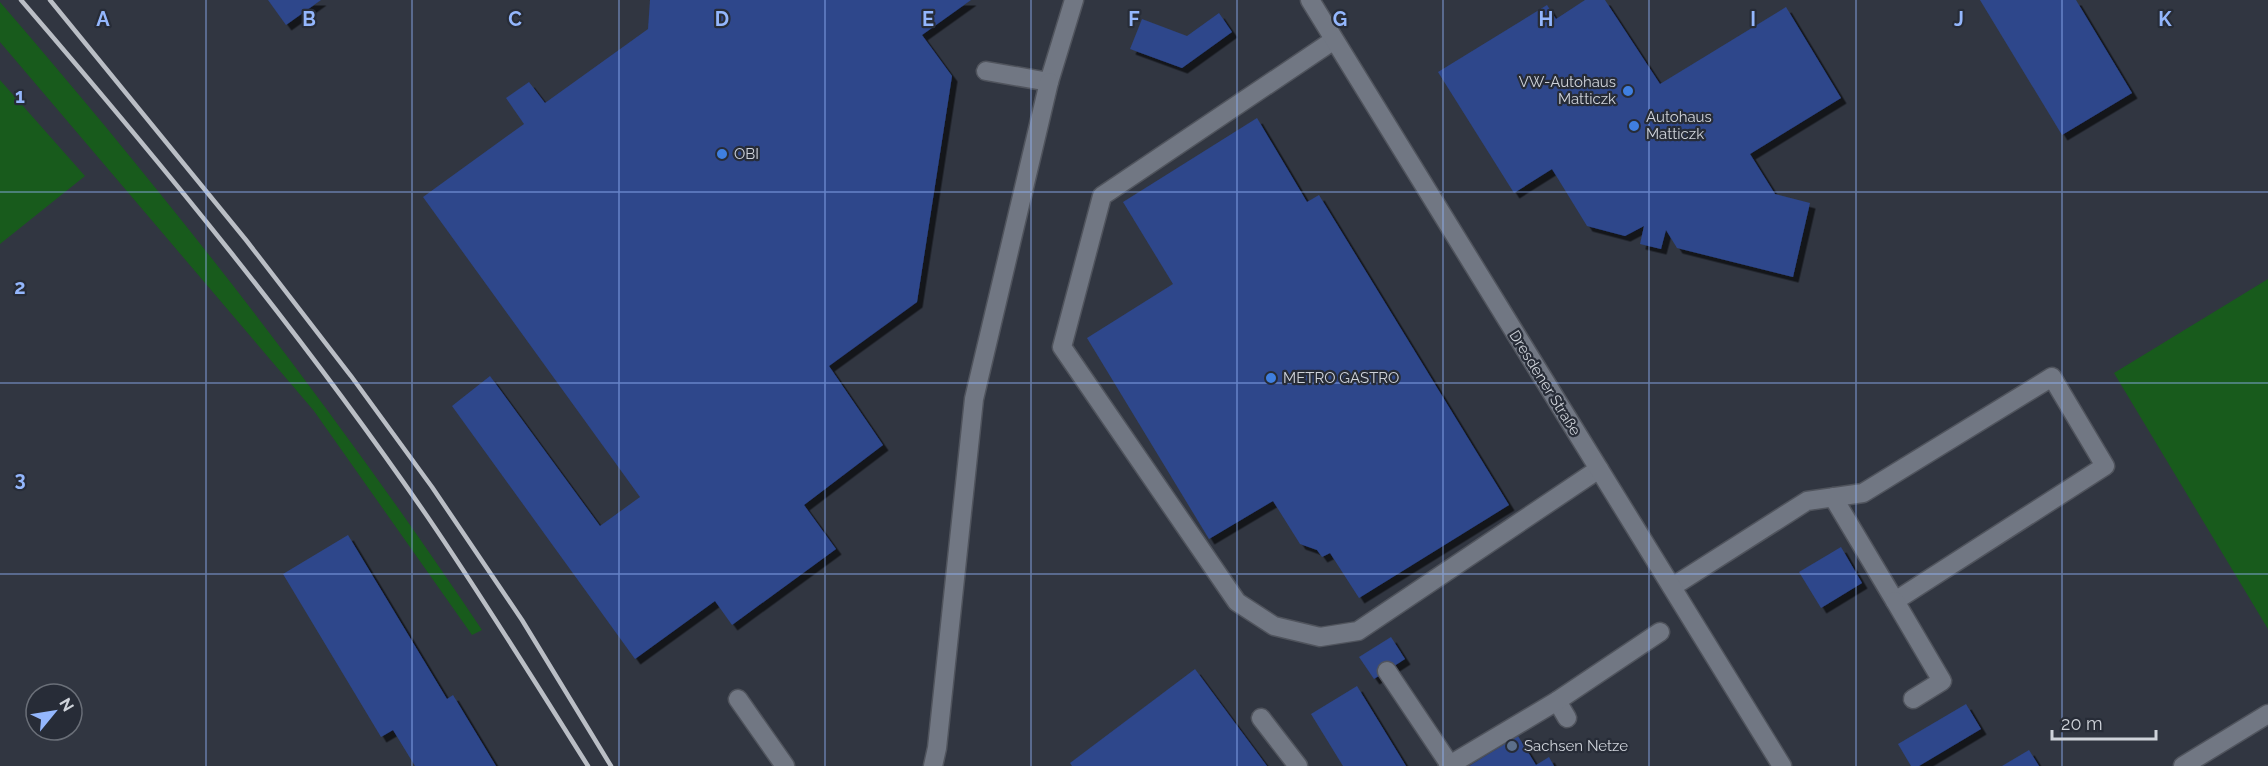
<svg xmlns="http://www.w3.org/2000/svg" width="2268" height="766" font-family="Raleway,sans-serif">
	<defs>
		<filter id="shadow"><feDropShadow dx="5.5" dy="5.5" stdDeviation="0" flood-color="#0009"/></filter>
	</defs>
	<rect width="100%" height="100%" fill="#313641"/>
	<!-- green -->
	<g fill="#185b1c">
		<path d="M 0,2 C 173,202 335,410 482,630 L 472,635 L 314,411 L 0,42 Z"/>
		<path d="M 0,80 L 85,176 L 0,244 Z"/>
		<path d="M 2268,279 L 2268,629 L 2114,373 Z"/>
	</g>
	<!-- building -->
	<g fill="#2d468b" filter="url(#shadow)">
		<path d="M 268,0 L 321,0 L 286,25 Z"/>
		<path d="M 650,0 L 971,0 L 922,35 L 952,76 L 917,302 L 829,366 L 883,445 L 804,505 L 836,549 L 732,625 L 715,601 L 635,659 L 452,406 L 490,376 L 600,526 L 640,497 L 423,197 L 524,124 L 506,98 L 529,82 L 545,103 L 648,29 Z"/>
		<path d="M 1585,0 L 1605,0 L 1660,84 L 1786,7 L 1841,98 L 1750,154 L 1775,194 L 1810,203 L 1793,277 L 1677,248 L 1666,230 L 1661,249 L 1640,244 L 1644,226 L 1625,236 L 1587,226 L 1552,169 L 1514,193 L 1438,72 L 1547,5 L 1556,19 Z"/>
		<path d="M 1980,0 L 2076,0 L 2132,93 L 2062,135 Z"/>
		<path d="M 1219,13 L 1232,32 L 1182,68 L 1130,49 L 1142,19 L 1187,36 Z"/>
		<path d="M 1257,118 L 1307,202 L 1319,195 L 1509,505 L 1359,598 L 1330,553 L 1322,557 L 1317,550 L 1300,544 L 1273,501 L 1209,539 L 1087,338 L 1173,284 L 1123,202 Z"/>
		<path d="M 348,535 L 447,699 L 453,695 L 496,766 L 415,766 L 393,730 L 381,737 L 283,574 Z"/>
		<path d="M 1841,547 L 1862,583 L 1821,608 L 1799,572 Z"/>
		<path d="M 1391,637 L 1405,659 L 1374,679 L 1359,657 Z"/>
		<path d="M 1195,669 L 1267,766 L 1072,766 L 1070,763 Z"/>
		<path d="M 1357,686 L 1406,766 L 1343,766 L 1311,714 Z"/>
		<path d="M 1966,704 L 1981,729 L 1919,766 L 1911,766 L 1898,744 Z"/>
		<path d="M 1518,736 L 1536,765 L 1549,757 L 1554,766 L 1469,766 Z"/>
		<path d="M 2029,750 L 2039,766 L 2002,766 Z"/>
	</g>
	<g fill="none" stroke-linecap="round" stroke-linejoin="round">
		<!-- service casing -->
		<g stroke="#50545d" stroke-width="21">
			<g id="service">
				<path d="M 1334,40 L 1102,196 L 1062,347 L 1237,602 L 1274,626 L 1320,637 L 1358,631 L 1599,469"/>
				<path d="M 986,71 L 1049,82 L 1074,0"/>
				<path d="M 1672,587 L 1807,501 L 1863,493 L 2052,377 L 2105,466 L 1895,601 L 1833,497"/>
				<path d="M 1895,601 L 1942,681 L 1913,699"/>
				<path d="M 1387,671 L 1450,765"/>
				<path d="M 738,699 L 785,766"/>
				<path d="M 1557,701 L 1567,718"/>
				<path d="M 1261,718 L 1298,766"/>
				<path d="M 933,766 L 937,748 L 974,399 L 1049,82"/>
				<path d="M 1448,766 L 1557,701 L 1660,632"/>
				<path d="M 2183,766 L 2268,714"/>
			</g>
		</g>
		<!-- secondary casing -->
		<g stroke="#50545d" stroke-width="21">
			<path id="secondary" d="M 1310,0 L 1782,766"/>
		</g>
		<!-- service -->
		<use href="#service" stroke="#717783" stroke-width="18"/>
		<!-- secondary -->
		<use href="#secondary" stroke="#717783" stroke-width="18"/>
		<!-- rail -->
		<g stroke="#babec5" stroke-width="4.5">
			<path d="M 21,0 C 164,166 303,336 427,516 C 483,598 535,682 588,766"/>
			<path d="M 50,0 L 246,240 L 351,376 L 432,487 L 522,620 L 611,766"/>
		</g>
	</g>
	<!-- grid -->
	<path fill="none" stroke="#94b7fd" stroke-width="1.5" stroke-opacity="0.55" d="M 206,0 L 206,766M 412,0 L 412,766M 619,0 L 619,766M 825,0 L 825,766M 1031,0 L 1031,766M 1237,0 L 1237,766M 1443,0 L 1443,766M 1649,0 L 1649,766M 1856,0 L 1856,766M 2062,0 L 2062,766M 0,192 L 2268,192M 0,383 L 2268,383M 0,574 L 2268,574"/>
	<!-- markers -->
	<g fill="#3f7fe0" stroke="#272c37" stroke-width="2">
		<circle cx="1628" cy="91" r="6"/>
		<circle cx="1634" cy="126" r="6"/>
		<circle cx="722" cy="154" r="6"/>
		<circle cx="1271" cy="378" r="6"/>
	</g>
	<circle fill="#5c6f8a" stroke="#272c37" stroke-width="2" cx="1512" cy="746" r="6"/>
	<g text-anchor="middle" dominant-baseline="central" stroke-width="4.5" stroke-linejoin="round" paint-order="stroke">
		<!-- poi labels -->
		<g font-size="15" fill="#cfd3da" stroke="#272c37" text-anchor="start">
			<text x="1616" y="82" text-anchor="end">VW-Autohaus<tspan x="1616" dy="17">Matticzk</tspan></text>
			<text x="1646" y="117">Autohaus<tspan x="1646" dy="17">Matticzk</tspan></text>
			<text x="734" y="154">OBI</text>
			<text x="1283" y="378">METRO GASTRO</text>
			<text x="1524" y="746">Sachsen Netze</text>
		</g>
		<!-- street labels -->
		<g font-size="15" fill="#cfd3da" stroke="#272c37">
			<text transform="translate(1545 383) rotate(58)">Dresdener Straße</text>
		</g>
	</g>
	<g font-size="20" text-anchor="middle" font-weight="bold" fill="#94b7fd" stroke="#272c37" stroke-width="4.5" stroke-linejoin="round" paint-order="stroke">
		<text x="103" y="26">A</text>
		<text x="309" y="26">B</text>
		<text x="515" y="26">C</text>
		<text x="722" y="26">D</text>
		<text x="928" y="26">E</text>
		<text x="1134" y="26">F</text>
		<text x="1340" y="26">G</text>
		<text x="1546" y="26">H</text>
		<text x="1753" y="26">I</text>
		<text x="1959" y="26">J</text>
		<text x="2165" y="26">K</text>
		<text x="20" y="103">1</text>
		<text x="20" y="294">2</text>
		<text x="20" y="486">3</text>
	</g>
	<!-- north arrow -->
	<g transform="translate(54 712) rotate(60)"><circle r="28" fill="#272c37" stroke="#6a6f78" stroke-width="1.5"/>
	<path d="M0-4.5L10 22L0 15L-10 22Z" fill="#94b7fd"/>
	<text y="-9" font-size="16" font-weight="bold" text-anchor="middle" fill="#cfd3da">N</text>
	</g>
	<!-- scale -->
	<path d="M2052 730v9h104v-9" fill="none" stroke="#cfd3da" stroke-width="3"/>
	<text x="2061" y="730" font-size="18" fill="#cfd3da" stroke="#272c37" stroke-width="4.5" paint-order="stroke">20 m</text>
</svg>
